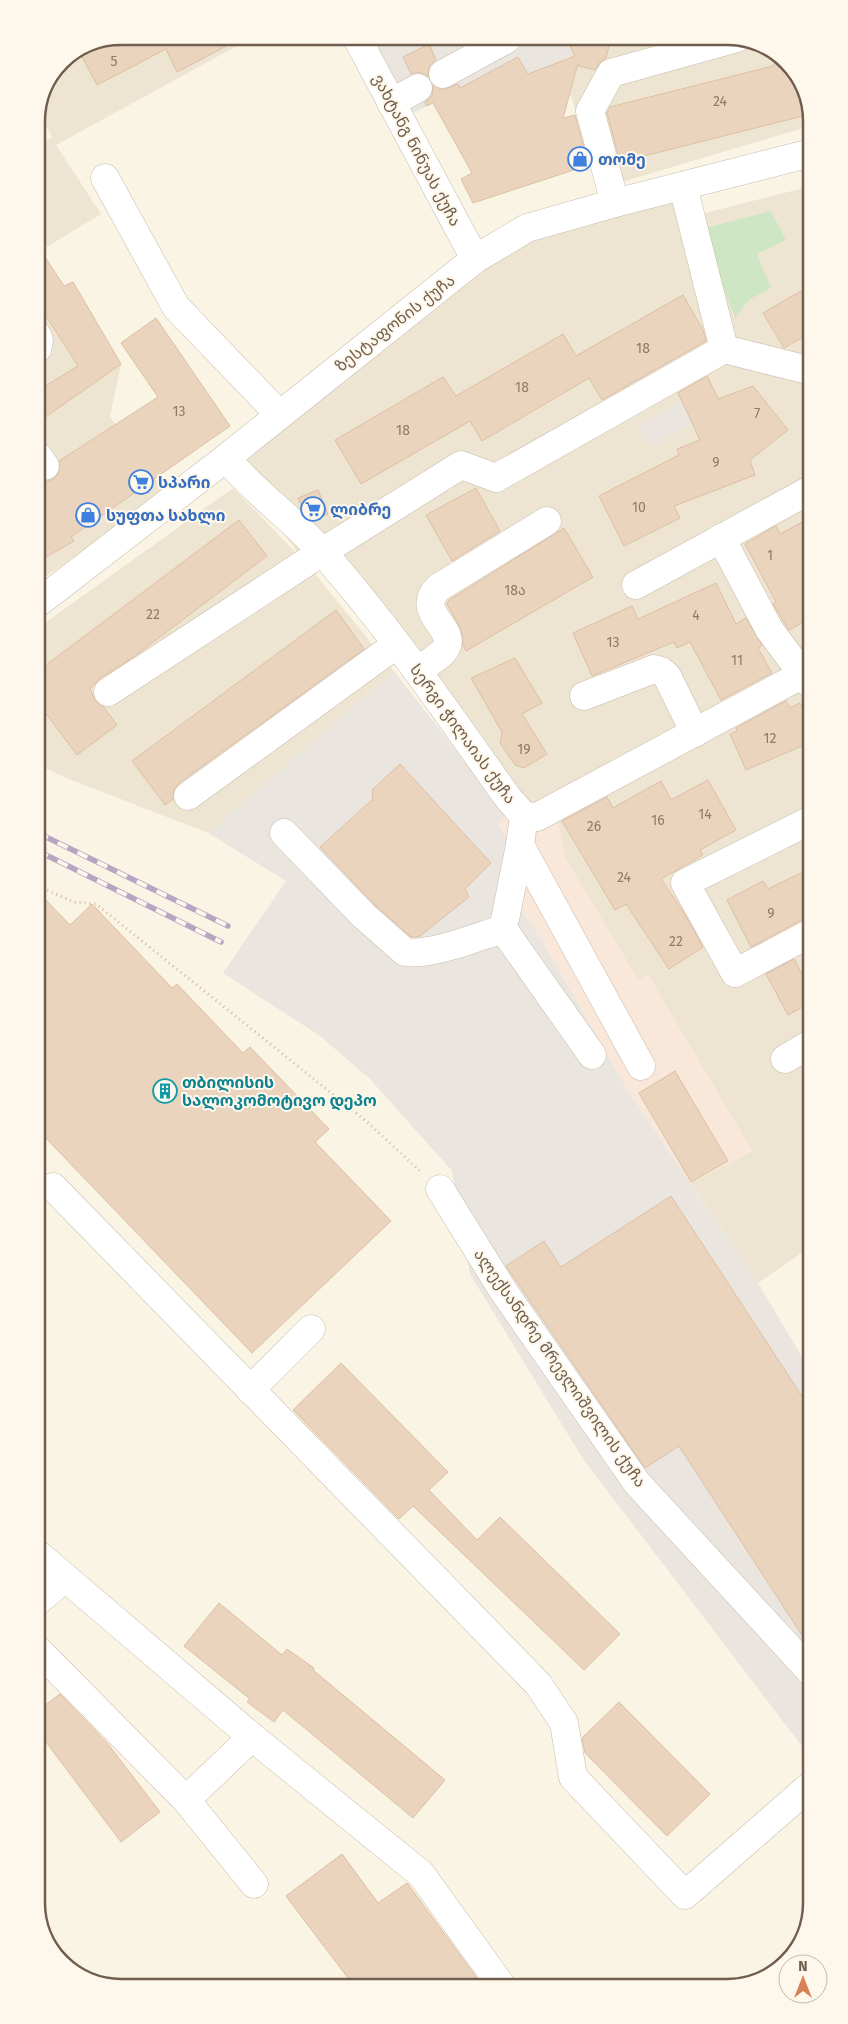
<svg xmlns="http://www.w3.org/2000/svg" width="848" height="2024" font-family="'Fira Sans','Noto Sans Georgian',sans-serif">
	<rect width="100%" height="100%" fill="#faf4e5"/>
	<!-- residential -->
	<g fill="#eee4d2">
		<path d="M 733,36 L 779,54 L 807,94 L 807,127 L 598,189 L 570,92 L 585,38 Z"/>
		<path d="M 246,41 L 56,145 L 101,214 L 40,251 L 64,286 L 73,282 L 121,364 L 110,417 L 165,493 L 38,582 L 36,146 L 52,137 L 39,111 L 61,61 L 89,43 Z"/>
		<path d="M 683,186 L 705,213 L 808,187 L 809,663 L 547,802 L 525,802 L 344,555 L 307,564 L 394,671 L 208,833 L 64,777 L 38,765 L 38,628 L 233,488 L 303,560 L 244,479 L 247,455 L 475,259 Z"/>
		<path d="M 809,679 L 810,1247 L 758,1283 L 691,1183 L 752,1151 L 648,975 L 638,980 L 565,858 L 557,817 Z"/>
	</g>
	<!-- commercial -->
	<path fill="#f9e7da" d="M 505,813 L 557,817 L 565,858 L 638,980 L 648,975 L 752,1151 L 691,1183 L 627,1089 L 540,937 L 517,904 L 498,826 Z"/>
	<!-- industrial -->
	<g fill="#eae6df">
		<path d="M 585,38 L 581,53 L 528,74 L 518,57 L 412,114 L 372,40 Z"/>
		<path d="M 682,401 L 694,424 L 650,447 L 638,426 Z"/>
		<path d="M 394,671 L 505,813 L 498,826 L 507,839 L 517,904 L 540,937 L 627,1089 L 758,1283 L 810,1370 L 811,1745 L 804,1749 L 583,1459 L 470,1274 L 452,1171 L 370,1079 L 320,1036 L 223,973 L 286,881 L 208,833 Z"/>
	</g>
	<!-- green -->
	<path fill="#cfe6c5" d="M 771,211 L 786,240 L 757,254 L 771,288 L 750,299 L 735,317 L 705,242 L 706,228 Z"/>
	<!-- building -->
	<g fill="#ead4be" stroke="#ddbfa2">
		<path d="M 566,38 L 611,38 L 606,58 L 601,61 L 595,70 L 579,66 L 578,63 L 563,118 L 575,115 L 589,165 L 473,203 L 461,179 L 472,173 L 433,103 L 426,106 L 425,102 L 432,96 L 433,85 L 443,90 L 458,84 L 460,88 L 518,57 L 528,74 L 575,56 Z"/>
		<path d="M 236,41 L 177,72 L 166,49 L 97,85 L 78,49 L 89,43 Z"/>
		<path d="M 429,44 L 436,60 L 429,66 L 428,77 L 419,72 L 411,74 L 403,57 Z"/>
		<path d="M 779,54 L 807,94 L 807,115 L 620,162 L 607,113 L 610,107 L 773,66 Z"/>
		<path d="M 37,245 L 64,286 L 73,282 L 121,364 L 37,423 L 37,391 L 78,366 L 37,302 Z"/>
		<path d="M 808,287 L 808,334 L 784,348 L 763,313 Z"/>
		<path d="M 683,295 L 703,330 L 706,341 L 602,400 L 589,378 L 482,441 L 470,421 L 361,484 L 335,440 L 443,377 L 456,396 L 563,334 L 576,356 Z"/>
		<path d="M 156,318 L 230,426 L 71,537 L 74,541 L 37,562 L 37,479 L 46,482 L 54,479 L 59,472 L 59,461 L 158,397 L 121,343 Z"/>
		<path d="M 707,376 L 718,399 L 753,386 L 788,430 L 750,460 L 755,475 L 674,506 L 680,518 L 624,546 L 599,496 L 679,455 L 677,449 L 700,440 L 678,393 Z"/>
		<path d="M 476,488 L 500,531 L 452,561 L 426,515 Z"/>
		<path d="M 318,490 L 328,514 L 313,520 L 304,512 L 298,498 Z"/>
		<path d="M 808,519 L 809,619 L 789,630 L 773,604 L 776,602 L 745,544 L 776,526 L 780,534 Z"/>
		<path d="M 239,520 L 267,556 L 135,656 L 99,679 L 90,689 L 95,701 L 103,706 L 117,725 L 77,755 L 38,703 L 38,671 Z"/>
		<path d="M 564,528 L 593,577 L 466,651 L 463,645 L 461,629 L 447,604 L 449,600 Z"/>
		<path d="M 716,583 L 736,624 L 746,618 L 762,645 L 758,648 L 772,673 L 721,700 L 690,642 L 677,648 L 674,642 L 592,676 L 573,633 L 632,606 L 638,619 Z"/>
		<path d="M 336,610 L 364,649 L 179,783 L 174,790 L 173,799 L 165,805 L 132,761 Z"/>
		<path d="M 515,658 L 542,703 L 522,714 L 547,754 L 524,768 L 515,765 L 500,743 L 502,732 L 471,678 Z"/>
		<path d="M 786,701 L 790,708 L 800,703 L 809,722 L 809,743 L 746,770 L 730,734 L 737,731 L 736,728 Z"/>
		<path d="M 400,764 L 491,863 L 465,889 L 469,897 L 420,936 L 415,937 L 411,937 L 374,904 L 320,847 L 373,799 L 372,790 Z"/>
		<path d="M 708,780 L 736,830 L 700,850 L 703,855 L 661,879 L 684,913 L 703,947 L 669,969 L 626,904 L 615,910 L 562,821 L 607,797 L 613,808 L 661,781 L 671,800 Z"/>
		<path d="M 809,869 L 809,918 L 802,920 L 751,947 L 727,900 L 763,881 L 768,889 Z"/>
		<path d="M 38,892 L 70,925 L 92,904 L 172,988 L 177,984 L 243,1053 L 250,1047 L 329,1129 L 315,1142 L 391,1221 L 252,1353 L 39,1131 Z"/>
		<path d="M 794,959 L 810,989 L 810,1003 L 788,1015 L 766,974 Z"/>
		<path d="M 675,1071 L 728,1161 L 691,1182 L 639,1093 Z"/>
		<path d="M 671,1196 L 811,1410 L 811,1649 L 679,1446 L 645,1468 L 506,1266 L 544,1241 L 561,1267 Z"/>
		<path d="M 341,1363 L 448,1472 L 429,1490 L 477,1540 L 500,1517 L 620,1634 L 584,1670 L 413,1506 L 399,1519 L 293,1410 Z"/>
		<path d="M 219,1603 L 282,1655 L 287,1649 L 314,1668 L 313,1670 L 445,1780 L 413,1818 L 283,1710 L 274,1722 L 247,1702 L 250,1699 L 184,1646 Z"/>
		<path d="M 60,1694 L 108,1744 L 160,1812 L 121,1842 L 40,1734 L 40,1709 Z"/>
		<path d="M 619,1702 L 710,1794 L 667,1836 L 585,1753 L 582,1738 Z"/>
		<path d="M 342,1854 L 378,1903 L 407,1883 L 482,1985 L 354,1986 L 286,1896 Z"/>
	</g>
	<g fill="none" stroke-linecap="round" stroke-linejoin="round">
		<!-- minor casing -->
		<g stroke="#c8bbab" stroke-width="29">
			<g id="minor">
				<path d="M 358,40 L 475,259"/>
				<path d="M 443,74 L 507,39"/>
				<path d="M 391,103 L 418,88"/>
				<path d="M 105,178 L 176,307 L 279,414"/>
				<path d="M 615,203 L 590,111 L 611,73 L 737,38"/>
				<path d="M 37,335 L 39,341 L 37,349"/>
				<path d="M 724,349 L 808,370"/>
				<path d="M 37,455 L 45,466"/>
				<path d="M 226,458 C 255,493 293,519 323,553 C 391,630 449,715 508,798 L 524,816 L 537,817 L 550,810 L 809,671"/>
				<path d="M 721,538 L 769,629 L 809,683"/>
				<path d="M 636,585 L 808,491"/>
				<path d="M 38,603 L 226,458 L 475,259 L 527,228 L 615,203 L 807,154"/>
				<path d="M 417,671 C 425,665 436,659 443,652 C 463,630 412,614 438,588 L 547,521"/>
				<path d="M 108,692 L 322,552 L 461,465 L 496,478 L 724,349 L 683,186"/>
				<path d="M 584,696 L 654,669 L 661,671 L 667,676 L 695,733"/>
				<path d="M 188,796 L 397,644"/>
				<path d="M 524,816 L 520,845 L 641,1066"/>
				<path d="M 809,821 L 685,883 L 735,973 L 809,934"/>
				<path d="M 284,833 L 363,915 L 405,952 C 431,956 477,937 503,929"/>
				<path d="M 520,845 L 503,929 L 592,1055"/>
				<path d="M 785,1059 L 810,1044"/>
				<path d="M 53,1187 L 538,1684 L 564,1723 L 573,1777 L 685,1895 L 811,1785"/>
				<path d="M 440,1189 L 504,1292 L 637,1483 L 811,1672"/>
				<path d="M 250,1390 L 311,1329"/>
				<path d="M 40,1556 L 252,1737 L 421,1874 L 501,1985"/>
				<path d="M 40,1599 L 65,1578"/>
				<path d="M 40,1652 L 186,1800 L 254,1884"/>
				<path d="M 186,1800 L 252,1737"/>
			</g>
		</g>
		<!-- path -->
		<path stroke="#d1baa3" stroke-width="3" stroke-dasharray="1 4" stroke-linecap="butt" d="M 38,886 L 74,902 L 96,904 L 366,1121 L 421,1172"/>
		<!-- minor -->
		<use href="#minor" stroke="#fff" stroke-width="28"/>
		<!-- rail casing -->
		<g stroke="#b8a5c2" stroke-width="5.5">
			<g id="rail">
				<path d="M 38,833 L 228,926"/>
				<path d="M 38,851 L 221,942"/>
			</g>
		</g>
		<!-- rail -->
		<use href="#rail" stroke="#fdf8eb" stroke-width="4" stroke-dasharray="11" stroke-linecap="butt"/>
	</g>
	<!-- icons -->
	<defs>
		<g id="shop-ring" transform="scale(1.25)"><circle r="9.5" fill="#fdf8eb" stroke="#3f7fe0" stroke-width="1.5"/><path d="M-5-2.5h2.3a2.7 3.5 0 0 1 5.4 0H5L5.5 6h-11ZM-1.5-2.5h3a1.5 2.3 0 0 0-3 0Z" fill="#3f7fe0"/></g>
		<g id="supermarket-ring" transform="scale(1.25)"><circle r="9.5" fill="#fdf8eb" stroke="#3f7fe0" stroke-width="1.5"/><path d="M-6-5.5h2.5l.6 2H6L4.5 2H-2.5L-4.4-4H-6ZM-1.5 3.2a1.3 1.3 0 1 0 .1 0ZM3 3.2a1.3 1.3 0 1 0 .1 0Z" fill="#3f7fe0"/></g>
		<g id="building-ring" transform="scale(1.25)"><circle r="9.5" fill="#fdf8eb" stroke="#0f9aa8" stroke-width="1.5"/><path d="M-4-6H4V6H1V3H-1V6H-4ZM-2.5-4.3h1.7v1.8h-1.7ZM.8-4.3h1.7v1.8H.8ZM-2.5-1h1.7V.8h-1.7ZM.8-1h1.7V.8H.8Z" fill="#0f9aa8"/></g>
	</defs>
	<g fill-rule="evenodd">
		<use href="#shop-ring" x="580" y="159"/>
		<use href="#supermarket-ring" x="141" y="482"/>
		<use href="#supermarket-ring" x="313" y="509"/>
		<use href="#shop-ring" x="88" y="515"/>
		<use href="#building-ring" x="165" y="1091"/>
	</g>
	<g text-anchor="middle" dominant-baseline="central" stroke-width="4" stroke-linejoin="round" paint-order="stroke">
		<!-- number labels -->
		<g font-size="14" fill="#8e7b69">
			<text x="114" y="61">5</text>
			<text x="720" y="101">24</text>
			<text x="643" y="348">18</text>
			<text x="522" y="387">18</text>
			<text x="179" y="411">13</text>
			<text x="757" y="413">7</text>
			<text x="403" y="430">18</text>
			<text x="716" y="462">9</text>
			<text x="639" y="507">10</text>
			<text x="770" y="555">1</text>
			<text x="515" y="590">18ა</text>
			<text x="153" y="614">22</text>
			<text x="696" y="615">4</text>
			<text x="613" y="642">13</text>
			<text x="737" y="660">11</text>
			<text x="770" y="738">12</text>
			<text x="524" y="749">19</text>
			<text x="705" y="814">14</text>
			<text x="658" y="820">16</text>
			<text x="594" y="826">26</text>
			<text x="624" y="877">24</text>
			<text x="771" y="913">9</text>
			<text x="676" y="941">22</text>
		</g>
		<!-- street labels -->
		<g font-size="16" fill="#705d4d" stroke="#fdf8eb">
			<text transform="translate(417 150) rotate(62)">ვახტანგ ნინუას ქუჩა</text>
			<text transform="translate(395 323) rotate(-38)">ზესტაფონის ქუჩა</text>
			<text transform="translate(463 734) rotate(54)">სერგი ჭილაიას ქუჩა</text>
			<text transform="translate(560 1368) rotate(55)">ალექსანდრე მრევლიშვილის ქუჩა</text>
		</g>
		<!-- shop labels -->
		<g font-size="16" font-weight="bold" fill="#366cbe" stroke="#fdf8eb" text-anchor="start">
			<text x="598" y="159">თომე</text>
			<text x="158" y="482">სპარი</text>
			<text x="330" y="509">ლიბრე</text>
			<text x="106" y="515">სუფთა სახლი</text>
		</g>
		<!-- culture labels -->
		<g font-size="16" font-weight="bold" fill="#0d838f" stroke="#fdf8eb" text-anchor="start">
			<text x="182" y="1082">თბილისის<tspan x="182" dy="18">სალოკომოტივო დეპო</tspan></text>
		</g>
	</g>
	<!-- crop -->
	<path d="M0 0H848V2024H0ZM121 45H727A76 76 0 0 1 803 121V1903A76 76 0 0 1 727 1979H121A76 76 0 0 1 45 1903V121A76 76 0 0 1 121 45Z" fill="#fdf8eb" fill-rule="evenodd"/>
	<path fill="none" stroke="#705d4d" stroke-width="2.5" d="M121 45H727A76 76 0 0 1 803 121V1903A76 76 0 0 1 727 1979H121A76 76 0 0 1 45 1903V121A76 76 0 0 1 121 45Z"/>
	<!-- north arrow -->
	<g transform="translate(803 1979)"><circle r="24" fill="#fdf8eb" stroke="#c5baac"/>
	<path d="M0-4L9 19L0 12L-9 19Z" fill="#d88157"/>
	<text y="-8" font-size="14" font-weight="bold" text-anchor="middle" fill="#705d4d">N</text>
	</g>
</svg>
